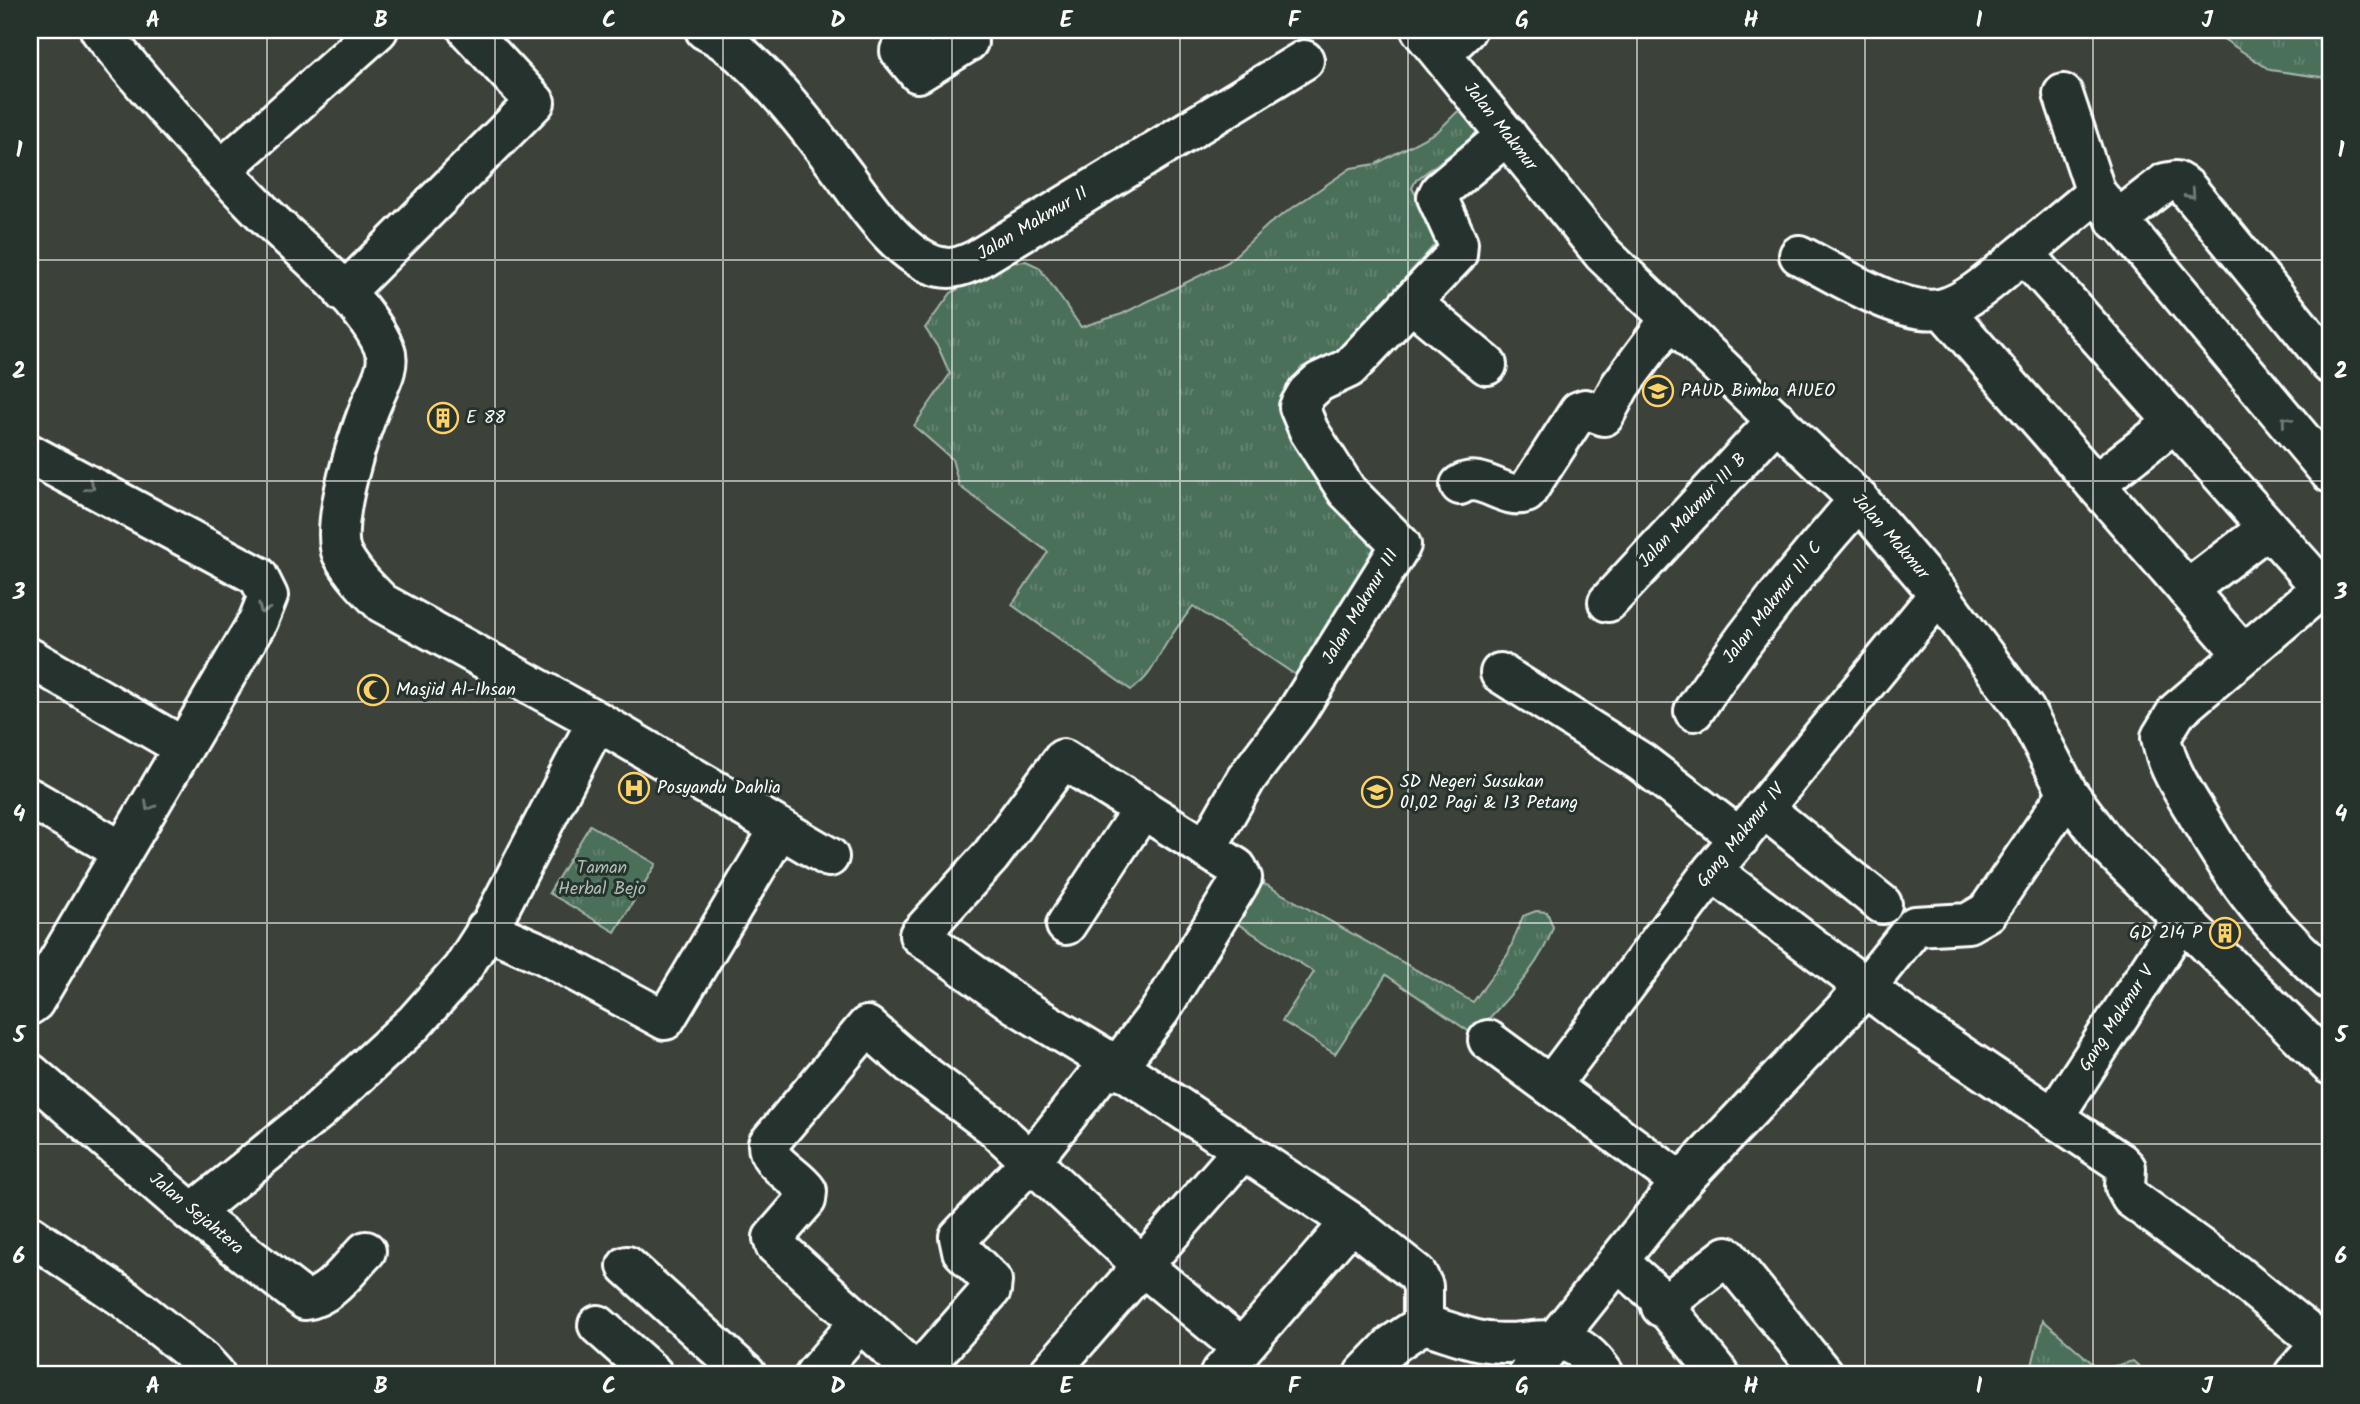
<svg xmlns="http://www.w3.org/2000/svg" width="2360" height="1404" font-family="Kalam,sans-serif">
	<defs>
		<pattern id="grass-tufts" width="24" height="20" patternUnits="userSpaceOnUse" patternTransform="scale(1.75)"><rect width="24" height="20" fill="#4c6f5a"/><path d="M3 7l-1-3M5 7V3M7 7l1-3M15 17l-1-3M17 17v-4M19 17l1-3" fill="none" stroke="#678573"/></pattern>
	</defs>
	<rect width="100%" height="100%" fill="#3c423a"/>
	<filter id="ink" filterUnits="userSpaceOnUse"><feTurbulence type="fractalNoise" baseFrequency=".0143" numOctaves="2"/><feDisplacementMap in="SourceGraphic" scale="14" xChannelSelector="R" yChannelSelector="G"/><feConvolveMatrix kernelMatrix="1 2 1 2 8 2 1 2 1" color-interpolation-filters="sRGB"/></filter>
	<g filter="url(#ink)">
		<!-- grass -->
		<g fill="url(#grass-tufts)" stroke="#a6b7ac" stroke-width="2">
			<path d="M 2210,30 L 2330,30 L 2330,81 L 2327,78 L 2270,70 Z"/>
			<path d="M 1470,107 L 1480,132 L 1416,180 L 1412,188 L 1434,228 L 1436,243 L 1342,351 L 1302,367 L 1284,392 L 1282,403 L 1378,545 L 1303,680 L 1193,606 C 1185,617 1177,627 1170,638 C 1155,659 1155,674 1131,690 L 1012,605 L 1048,552 L 959,486 L 952,459 L 914,426 L 950,374 L 939,349 L 925,328 L 951,293 L 1005,263 L 1026,261 L 1039,267 L 1081,327 L 1122,314 L 1228,262 L 1269,224 L 1351,168 L 1376,164 L 1438,131 L 1457,112 Z"/>
			<path d="M 590,825 L 656,864 L 615,932 L 549,893 Z"/>
			<path d="M 1254,878 L 1473,1002 L 1508,954 L 1523,916 L 1536,911 L 1547,912 L 1553,927 C 1540,969 1502,1003 1474,1035 L 1386,975 L 1335,1054 L 1282,1021 L 1314,972 L 1230,919 Z"/>
			<path d="M 2043,1320 L 2100,1370 L 2133,1361 L 2148,1374 L 2030,1374 Z"/>
		</g>
		<g fill="none" stroke-linecap="round" stroke-linejoin="round">
			<!-- minor casing -->
			<g stroke="#fff" stroke-width="44">
				<g id="minor">
					<path d="M 100,30 C 150,94 205,154 262,212 C 300,250 365,300 385,350 C 391,366 379,385 373,400 C 360,429 329,525 342,554 C 352,573 367,588 382,603 L 597,721 L 829,857"/>
					<path d="M 705,30 C 753,52 812,132 845,176 C 866,205 903,260 941,267 C 954,270 964,265 976,260 L 1304,60"/>
					<path d="M 912,30 L 913,35 L 900,51 L 918,73 L 968,42 L 966,30"/>
					<path d="M 1421,30 L 1603,254 L 1859,500 L 1939,594 L 2025,710 L 2068,793 L 2107,845 L 2330,1065"/>
					<path d="M 1442,53 L 1466,30"/>
					<path d="M 2063,94 L 2096,193 L 2330,473"/>
					<path d="M 221,170 L 378,30"/>
					<path d="M 2096,193 L 2024,253 L 2322,588"/>
					<path d="M 2116,221 L 2165,183 L 2176,181 L 2186,187 L 2330,364"/>
					<path d="M 1799,255 C 1835,273 1905,319 1944,308 C 1973,300 2000,271 2024,253"/>
					<path d="M 344,293 L 535,102 L 468,30"/>
					<path d="M 1412,303 L 1487,365"/>
					<path d="M 1943,309 L 2243,654"/>
					<path d="M 30,454 L 258,576 L 268,596 L 258,621 L 34,1002 L 30,1005"/>
					<path d="M 2095,484 L 2174,423"/>
					<path d="M 1460,485 C 1480,471 1505,501 1526,493 L 1579,411 L 1585,409 L 1604,416 L 1620,386 L 1670,319"/>
					<path d="M 2330,581 L 2177,711 L 2161,737 C 2166,765 2182,790 2197,814 C 2237,884 2269,926 2330,980"/>
					<path d="M 2187,590 L 2268,528"/>
					<path d="M 1608,602 L 1777,420"/>
					<path d="M 30,658 L 183,747"/>
					<path d="M 1500,673 L 1641,762 L 1740,838"/>
					<path d="M 1694,711 C 1744,636 1799,567 1859,500"/>
					<path d="M 30,798 L 122,851"/>
					<path d="M 1763,808 L 1882,904"/>
					<path d="M 1206,849 L 1246,779 L 1296,713 L 1401,545 L 1347,491 L 1309,431 L 1299,407 L 1307,393 L 1319,382 L 1349,368 L 1457,254 L 1458,243 L 1437,197 L 1440,191 L 1507,135"/>
					<path d="M 1712,871 L 1914,1024 L 2120,1162 L 2126,1168 L 2125,1187 L 2131,1198 L 2236,1274 L 2321,1343"/>
					<path d="M 1066,925 L 1143,808"/>
					<path d="M 486,929 L 543,954 L 665,1020 L 780,828"/>
					<path d="M 1488,1040 L 1681,1182 L 1528,1374"/>
					<path d="M 30,1073 L 192,1213 L 305,1300 C 330,1297 349,1268 366,1251"/>
					<path d="M 1551,1085 L 1712,871 L 1939,594"/>
					<path d="M 2053,1118 L 2181,921"/>
					<path d="M 1681,1182 L 1867,986 L 1915,926 L 1968,923 L 1987,912 L 2068,793"/>
					<path d="M 192,1213 L 317,1112 L 414,1023 L 462,969 L 492,922 L 597,721"/>
					<path d="M 30,1235 L 125,1299 L 202,1360 L 215,1374"/>
					<path d="M 1618,1261 L 1653,1292 L 1719,1374"/>
					<path d="M 627,1266 L 746,1374"/>
					<path d="M 1661,1307 L 1727,1256 L 1823,1374"/>
					<path d="M 1423,1324 C 1442,1329 1461,1337 1481,1341 C 1531,1351 1566,1318 1604,1374"/>
					<path d="M 598,1325 L 653,1374"/>
					<path d="M 815,1374 L 859,1323"/>
					<path d="M 917,1374 L 991,1290 L 992,1281 L 962,1251 L 959,1237 L 1030,1162 L 1098,1076 C 1106,1072 1114,1069 1120,1063 L 1160,1011 L 1242,878 L 1237,868 L 1063,759 L 990,857 L 919,935 L 1015,1004 L 1117,1066 L 1351,1222 L 1417,1274 L 1423,1286 L 1423,1324"/>
					<path d="M 917,1374 L 775,1245 L 773,1238 L 806,1200 L 807,1191 C 797,1176 767,1163 768,1144 L 867,1026 L 915,1068 L 993,1126 L 1144,1267 L 1242,1348"/>
					<path d="M 1048,1374 L 1242,1151"/>
					<path d="M 1220,1374 L 1351,1222"/>
					<path d="M 1364,1374 L 1393,1344 L 1423,1324"/>
					<path d="M 2294,1374 L 2330,1334"/>
				</g>
			</g>
			<!-- minor -->
			<use href="#minor" stroke="#26332d" stroke-width="38"/>
		</g>
		<!-- one-way arrows -->
		<defs><path id="oneway-chevron" d="M-2-3.5L2.5 0L-2 3.5" fill="none" stroke-width="1.6" stroke-linecap="round" stroke-linejoin="round" transform="scale(1.75)"/></defs>
		<g stroke="#727a76">
			<use href="#oneway-chevron" transform="translate(2191 194) rotate(48)"/>
			<use href="#oneway-chevron" transform="translate(2286 421) rotate(-130)"/>
			<use href="#oneway-chevron" transform="translate(90 486) rotate(28)"/>
			<use href="#oneway-chevron" transform="translate(263 609) rotate(113)"/>
			<use href="#oneway-chevron" transform="translate(149 806) rotate(120)"/>
		</g>
	</g>
	<!-- grid -->
	<path fill="none" stroke="#fff" stroke-width="2" stroke-opacity="0.55" d="M 267,30 L 267,1374M 495,30 L 495,1374M 723,30 L 723,1374M 952,30 L 952,1374M 1180,30 L 1180,1374M 1408,30 L 1408,1374M 1637,30 L 1637,1374M 1865,30 L 1865,1374M 2093,30 L 2093,1374M 30,260 L 2330,260M 30,481 L 2330,481M 30,702 L 2330,702M 30,923 L 2330,923M 30,1144 L 2330,1144"/>
	<!-- icons -->
	<defs>
		<g id="school-ring" transform="scale(1.575)"><circle r="9.5" fill="#26332d" stroke="#ffd166" stroke-width="1.5"/><path d="M0-5L7-2L0 1L-7-2ZM-4 1L0 2.5L4 1V4Q0 6-4 4Z" fill="#ffd166"/></g>
		<g id="building-ring" transform="scale(1.575)"><circle r="9.5" fill="#26332d" stroke="#ffd166" stroke-width="1.5"/><path d="M-4-6H4V6H1V3H-1V6H-4ZM-2.5-4.3h1.7v1.8h-1.7ZM.8-4.3h1.7v1.8H.8ZM-2.5-1h1.7V.8h-1.7ZM.8-1h1.7V.8H.8Z" fill="#ffd166"/></g>
		<g id="mosque-ring" transform="scale(1.575)"><circle r="9.5" fill="#26332d" stroke="#ffd166" stroke-width="1.5"/><path d="M3.5-4.9A6 6 0 1 0 3.5 4.9A5 5 0 1 1 3.5-4.9Z" fill="#ffd166"/></g>
		<g id="hospital-ring" transform="scale(1.575)"><circle r="9.5" fill="#26332d" stroke="#ffd166" stroke-width="1.5"/><path d="M-5-5h3v3.5h4V-5h3V5h-3V1.5h-4V5h-3Z" fill="#ffd166"/></g>
	</defs>
	<g fill-rule="evenodd">
		<use href="#school-ring" x="1658" y="391"/>
		<use href="#building-ring" x="443" y="418"/>
		<use href="#mosque-ring" x="373" y="690"/>
		<use href="#hospital-ring" x="634" y="788"/>
		<use href="#school-ring" x="1377" y="792"/>
		<use href="#building-ring" x="2225" y="933"/>
	</g>
	<g text-anchor="middle" dominant-baseline="central" stroke-width="6" stroke-linejoin="round" paint-order="stroke">
		<!-- street labels -->
		<g font-size="18" fill="#fff" stroke="#26332d">
			<text transform="translate(1500 127) rotate(52)">Jalan Makmur</text>
			<text transform="translate(1033 224) rotate(-31)">Jalan Makmur II</text>
			<text transform="translate(1693 511) rotate(-47)">Jalan Makmur III B</text>
			<text transform="translate(1890 537) rotate(49)">Jalan Makmur</text>
			<text transform="translate(1773 603) rotate(-52)">Jalan Makmur III C</text>
			<text transform="translate(1361 607) rotate(-59)">Jalan Makmur III</text>
			<text transform="translate(1741 836) rotate(-51)">Gang Makmur IV</text>
			<text transform="translate(2117 1019) rotate(-57)">Gang Makmur V</text>
			<text transform="translate(196 1214) rotate(40)">Jalan Sejahtera</text>
		</g>
		<!-- poi labels -->
		<g font-size="18" fill="#fff" stroke="#26332d" text-anchor="start">
			<text x="1681" y="391">PAUD Bimba AIUEO</text>
			<text x="466" y="418">E 88</text>
			<text x="396" y="690">Masjid Al-Ihsan</text>
			<text x="1400" y="782">SD Negeri Susukan<tspan x="1400" dy="21">01,02 Pagi &amp; 13 Petang</tspan></text>
			<text x="657" y="788">Posyandu Dahlia</text>
			<text x="2202" y="933" text-anchor="end">GD 214 P</text>
		</g>
		<!-- park labels -->
		<g font-size="18" fill="#aebeb5" stroke="#26332d">
			<text x="602" y="868">Taman<tspan x="602" dy="21">Herbal Bejo</tspan></text>
		</g>
	</g>
	<!-- margin -->
	<rect width="2360" height="1404" fill="none" stroke="#26332d" stroke-width="77"/>
	<rect x="38" y="38" width="2284" height="1328" fill="none" stroke="#fff" stroke-width="2.5"/>
	<g font-size="23" text-anchor="middle" font-weight="bold" fill="#fff">
		<text x="153" y="27">A</text>
		<text x="381" y="27">B</text>
		<text x="609" y="27">C</text>
		<text x="838" y="27">D</text>
		<text x="1066" y="27">E</text>
		<text x="1294" y="27">F</text>
		<text x="1522" y="27">G</text>
		<text x="1751" y="27">H</text>
		<text x="1979" y="27">I</text>
		<text x="2207" y="27">J</text>
		<text x="19" y="157">1</text>
		<text x="2341" y="157">1</text>
		<text x="19" y="378">2</text>
		<text x="2341" y="378">2</text>
		<text x="19" y="599">3</text>
		<text x="2341" y="599">3</text>
		<text x="19" y="821">4</text>
		<text x="2341" y="821">4</text>
		<text x="19" y="1042">5</text>
		<text x="2341" y="1042">5</text>
		<text x="19" y="1263">6</text>
		<text x="2341" y="1263">6</text>
		<text x="153" y="1393">A</text>
		<text x="381" y="1393">B</text>
		<text x="609" y="1393">C</text>
		<text x="838" y="1393">D</text>
		<text x="1066" y="1393">E</text>
		<text x="1294" y="1393">F</text>
		<text x="1522" y="1393">G</text>
		<text x="1751" y="1393">H</text>
		<text x="1979" y="1393">I</text>
		<text x="2207" y="1393">J</text>
	</g>
</svg>
